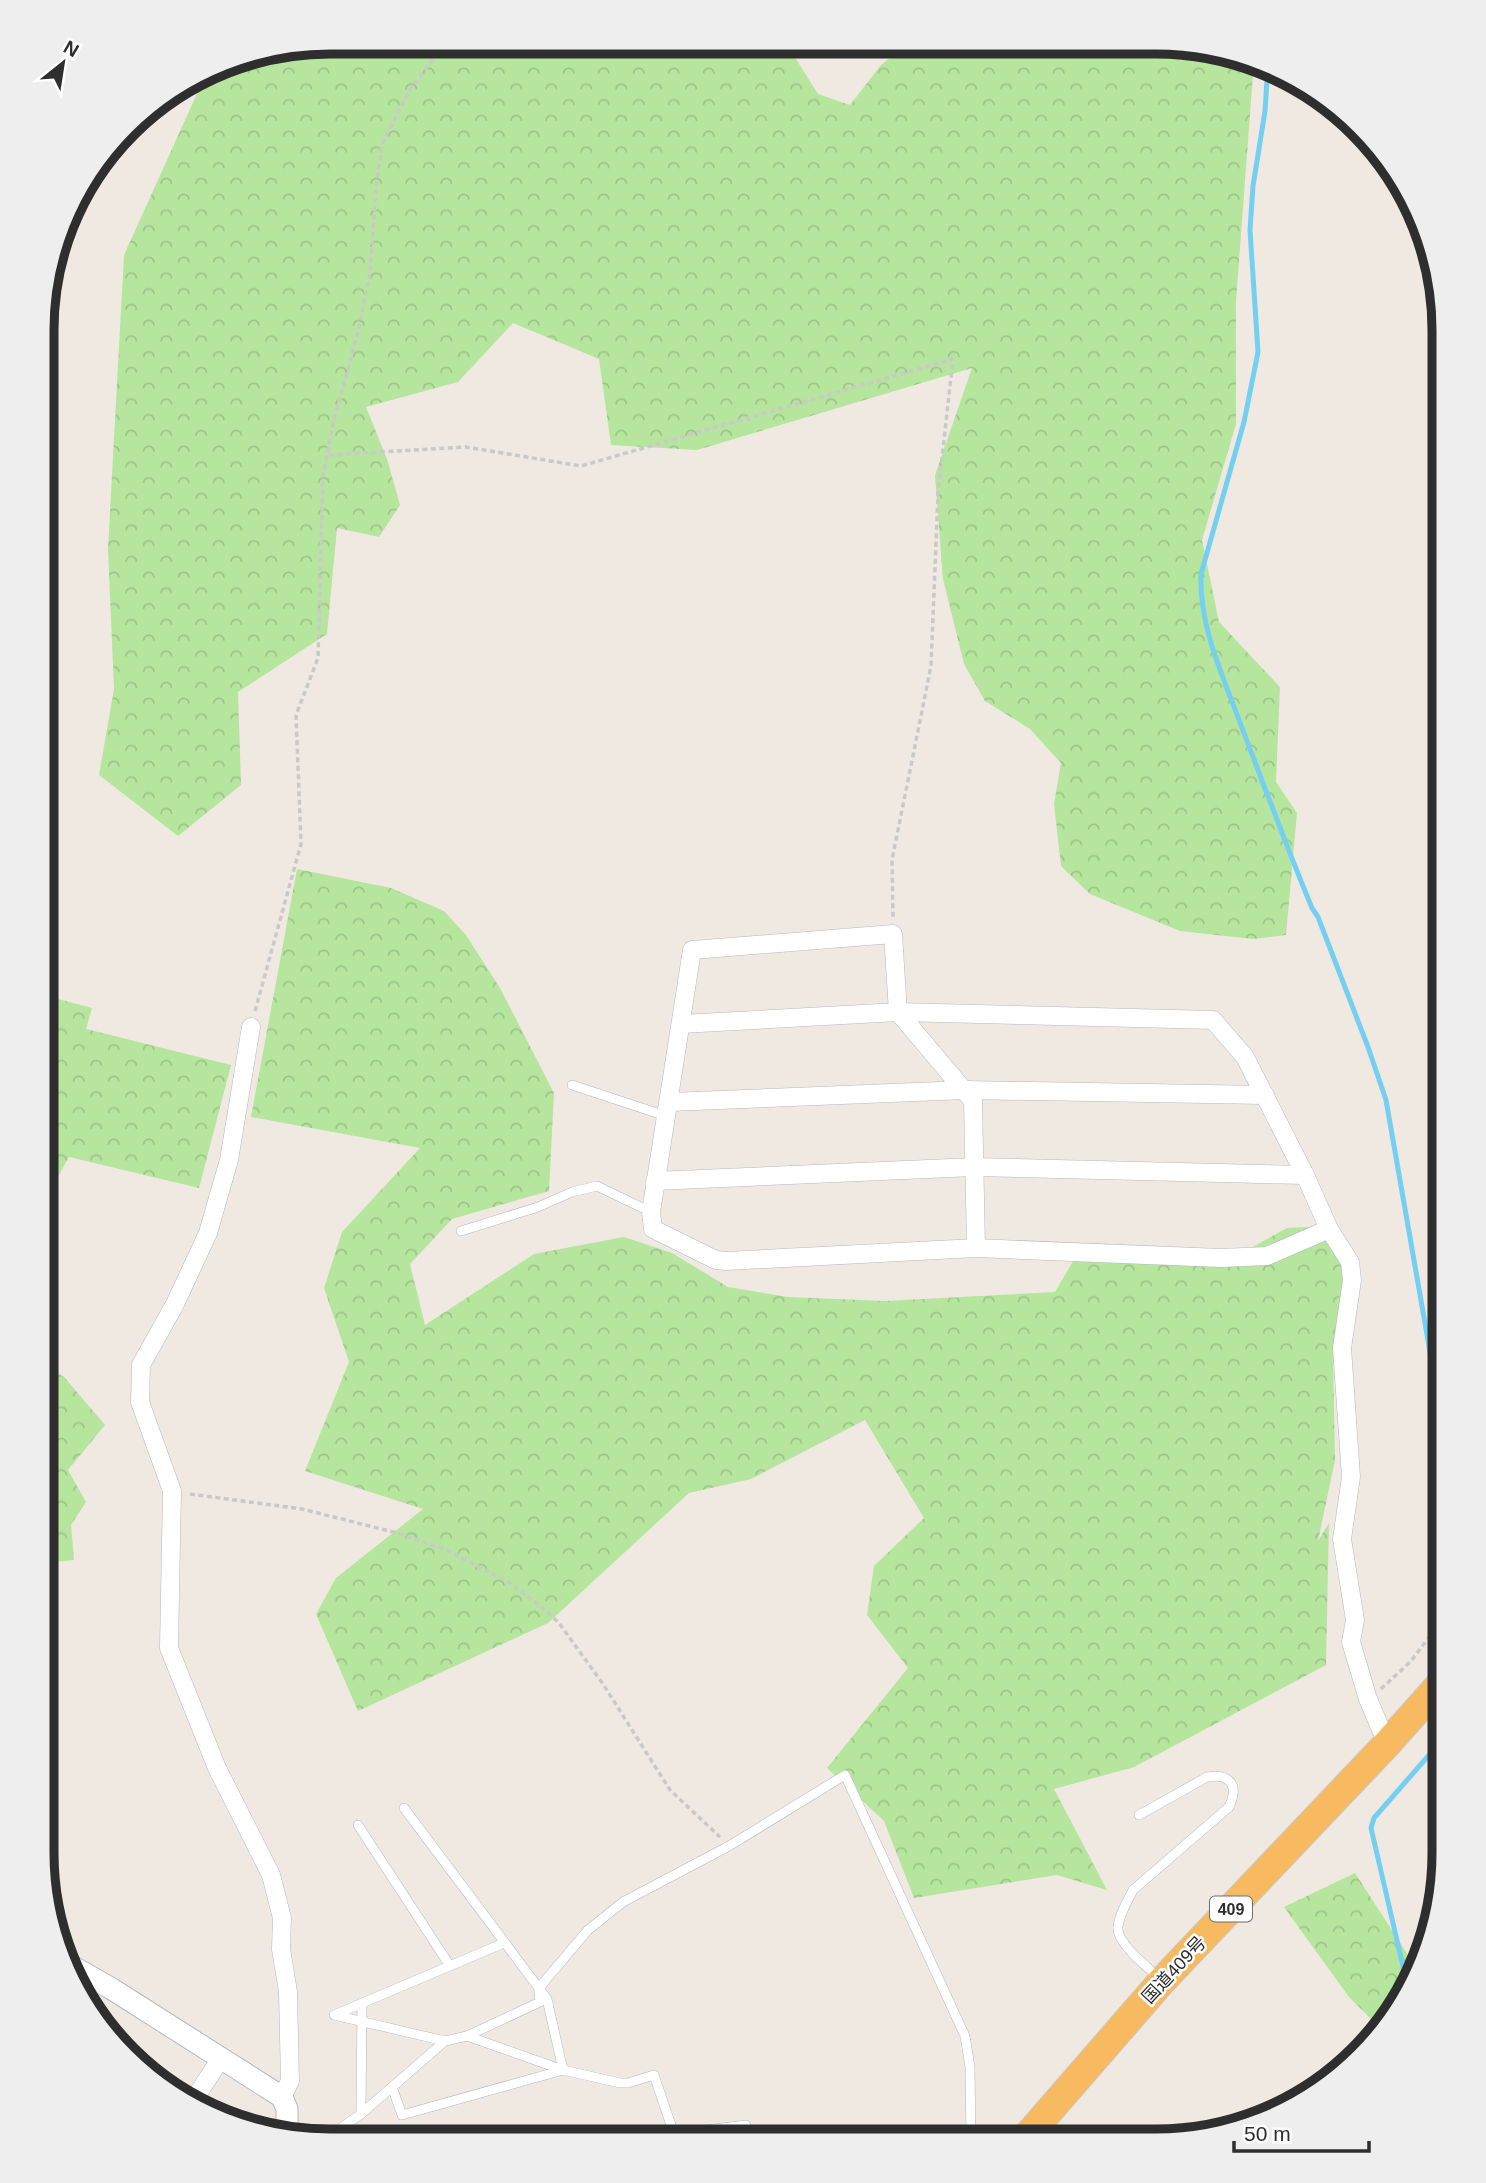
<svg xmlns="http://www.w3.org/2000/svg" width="1486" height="2183" font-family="Helvetica,'Noto Sans JP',sans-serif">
	<defs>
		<pattern id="forest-crowns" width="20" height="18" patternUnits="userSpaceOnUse" patternTransform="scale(1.75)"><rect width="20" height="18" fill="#b6e59e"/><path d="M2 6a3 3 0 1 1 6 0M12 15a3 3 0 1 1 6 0" fill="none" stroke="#9dc588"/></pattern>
	</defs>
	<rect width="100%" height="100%" fill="#efe9e1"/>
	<!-- forest -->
	<g fill="url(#forest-crowns)">
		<path d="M 330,42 L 786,43 L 818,94 L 850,105 L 881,65 L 907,44 L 1194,45 L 1254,61 L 1236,301 L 1236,424 L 1202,540 L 1219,622 L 1280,687 L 1276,782 L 1297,813 L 1286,935 L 1253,939 L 1180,931 L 1090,894 L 1061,866 L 1054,804 L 1061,763 L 1030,729 L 985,701 L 964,664 L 943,579 L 935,475 L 972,368 L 697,450 L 611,445 L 599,359 L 513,323 L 458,382 L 366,407 L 387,459 L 400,505 L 379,537 L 337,528 L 327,634 L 238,692 L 241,785 L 178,836 L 99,775 L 114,689 L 108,549 L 124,255 L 205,76 L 237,57 Z"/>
		<path d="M 297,869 L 391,888 L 444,911 L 466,935 L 500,988 L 554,1093 L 549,1191 L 452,1219 L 410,1264 L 425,1325 L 534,1254 L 624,1237 L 672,1253 L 728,1287 L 788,1297 L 885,1301 L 1055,1292 L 1082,1246 L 1238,1255 L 1287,1228 L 1329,1226 L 1344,1255 L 1343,1312 L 1333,1356 L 1335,1460 L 1318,1541 L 1329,1523 L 1326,1665 L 1134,1767 L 1054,1789 L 1107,1890 L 1057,1875 L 914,1898 L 884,1821 L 827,1768 L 908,1668 L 867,1615 L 874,1566 L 924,1518 L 865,1420 L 751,1479 L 689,1493 L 548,1623 L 358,1711 L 316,1614 L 336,1578 L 423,1509 L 305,1471 L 349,1362 L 324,1288 L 342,1232 L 420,1148 L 251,1117 Z"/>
		<path d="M 43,995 L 92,1008 L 86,1029 L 231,1065 L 199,1188 L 69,1157 L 43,1204 Z"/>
		<path d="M 43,1364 L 64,1377 L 105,1425 L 68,1470 L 86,1502 L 71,1525 L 74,1560 L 55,1562 L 47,1519 L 43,1518 Z"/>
		<path d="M 1355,1873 L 1417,1969 L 1395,2013 L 1381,2029 L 1349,1997 L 1284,1907 Z"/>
	</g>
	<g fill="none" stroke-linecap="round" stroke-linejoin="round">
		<!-- stream -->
		<g stroke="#75cff0" stroke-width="5">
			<path d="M 1268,65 L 1265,111 L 1253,186 L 1250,230 L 1258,352 L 1244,422 L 1201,574 C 1199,628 1224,678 1242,728 C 1265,788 1287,848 1312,908 L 1318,917 L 1368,1047 L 1386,1100 L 1444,1432"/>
			<path d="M 1408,1988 L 1371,1828 L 1374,1818 L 1443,1739"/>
		</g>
		<!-- service casing -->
		<g stroke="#b4b7c1" stroke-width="10">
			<g id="service">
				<path d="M 572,1085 L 666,1116"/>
				<path d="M 461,1231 L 538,1207 L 572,1192 L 597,1186 L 651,1212"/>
				<path d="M 1139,1815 L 1207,1777 C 1231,1773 1239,1786 1229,1807 L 1133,1890 C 1127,1902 1119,1915 1118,1927 C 1116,1943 1149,1968 1160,1979"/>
				<path d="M 358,1825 L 450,1966"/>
				<path d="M 467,2036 L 563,2070 L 620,2083 L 628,2083 L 654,2075 L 674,2134 L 746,2125"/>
				<path d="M 445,2041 L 334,2015 L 504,1943"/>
				<path d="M 392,2087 L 402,2115 L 563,2070 L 547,1999 L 404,1808"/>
				<path d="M 361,2114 L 362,2003"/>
				<path d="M 325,2139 L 361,2114 L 445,2041 L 467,2036 L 540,2002 L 539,1991 L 543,1983 L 588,1930 L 623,1902 L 729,1846 L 845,1775 L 965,2036 L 970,2067 L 971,2140"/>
			</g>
		</g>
		<!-- minor casing -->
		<g stroke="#b4b7c1" stroke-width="19">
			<g id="minor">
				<path d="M 681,1024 L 898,1012 L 1213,1020 L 1245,1057 L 1305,1175 L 1329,1229 L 1350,1262 L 1352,1280 L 1342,1348 L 1351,1477 L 1342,1539 L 1355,1620 L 1351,1642 L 1368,1699 L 1387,1744"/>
				<path d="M 251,1027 L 229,1160 L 208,1233 L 175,1304 L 141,1365 L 140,1402 L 172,1491 L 169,1648 L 217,1768 L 271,1875 L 282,1918 L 281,1949 L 288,1992 L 290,2081 L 282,2097"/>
				<path d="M 669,1102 L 965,1090 L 1265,1095"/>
				<path d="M 655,1181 L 974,1167 L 1305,1175"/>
				<path d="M 976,1248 L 973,1101 L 898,1012 L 893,934 L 692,950 L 651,1212 L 653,1229 L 716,1260 L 726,1261 L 976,1248 L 1221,1258 L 1267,1256 L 1329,1229"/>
				<path d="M 193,2101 L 221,2058"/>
			</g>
		</g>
		<!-- tertiary casing -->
		<g stroke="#b4b7c1" stroke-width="23">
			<path id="tertiary" d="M 68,1964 L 112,1989 L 282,2097 L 287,2109 L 287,2136"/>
		</g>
		<!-- trunk casing -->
		<g stroke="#c9c9c9" stroke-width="30">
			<path id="trunk" d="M 1023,2141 L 1162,1981 L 1387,1744 L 1443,1681"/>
		</g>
		<!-- path -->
		<g stroke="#c9c9c9" stroke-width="3.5" stroke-dasharray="5 3.5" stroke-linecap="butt">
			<path d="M 329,455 L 466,447 L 581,466 L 953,359 L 938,494 L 931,666 L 892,860 L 893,919"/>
			<path d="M 255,1011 L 301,844 L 296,715 L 318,658 L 323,475 L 333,424 L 358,332 L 370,273 L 376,189 L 382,144 L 409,91 L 446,42"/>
			<path d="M 190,1494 L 302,1509 L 397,1533 L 444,1549 L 510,1583 L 544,1609 L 559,1623 L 603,1684 L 670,1790 L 720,1837"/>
			<path d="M 1381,1689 L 1411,1661 L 1443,1619"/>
		</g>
		<!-- service -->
		<use href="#service" stroke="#fff" stroke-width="9"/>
		<!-- minor -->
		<use href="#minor" stroke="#fff" stroke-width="18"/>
		<!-- tertiary -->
		<use href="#tertiary" stroke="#fff" stroke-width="21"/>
		<!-- trunk -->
		<use href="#trunk" stroke="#f8ba60" stroke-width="28"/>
	</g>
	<g text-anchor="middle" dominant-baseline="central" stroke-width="5" stroke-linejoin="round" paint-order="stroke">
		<!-- shield labels -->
		<rect fill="#fff" stroke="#6d6d6d" stroke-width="2" x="1210" y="1896.5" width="42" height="25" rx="5"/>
		<g font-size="16" font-weight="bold" fill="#2e2e2e">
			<text x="1231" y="1909">409</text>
		</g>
		<!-- street labels -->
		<g font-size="18" fill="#2e2e2e" stroke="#fff">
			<text transform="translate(1174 1970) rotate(-47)">国道409号</text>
		</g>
	</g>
	<!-- crop -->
	<path d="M0 0H1486V2183H0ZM330 54H1156A276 276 0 0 1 1432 330V1853A276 276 0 0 1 1156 2129H330A276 276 0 0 1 54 1853V330A276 276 0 0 1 330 54Z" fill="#eee" fill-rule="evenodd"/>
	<path fill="none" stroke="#2e2e2e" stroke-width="9" d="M330 54H1156A276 276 0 0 1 1432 330V1853A276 276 0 0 1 1156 2129H330A276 276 0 0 1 54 1853V330A276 276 0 0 1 330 54Z"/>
	<!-- north arrow -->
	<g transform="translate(63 63) rotate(30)" stroke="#ffffff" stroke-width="5" paint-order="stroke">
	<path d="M0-5L12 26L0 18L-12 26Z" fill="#2e2e2e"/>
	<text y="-10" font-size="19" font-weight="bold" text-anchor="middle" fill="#2e2e2e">N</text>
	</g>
	<!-- scale -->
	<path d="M1234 2141v10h135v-10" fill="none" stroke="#2e2e2e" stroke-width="3.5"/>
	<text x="1244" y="2141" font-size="21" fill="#2e2e2e" stroke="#ffffff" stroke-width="5" paint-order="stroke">50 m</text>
</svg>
